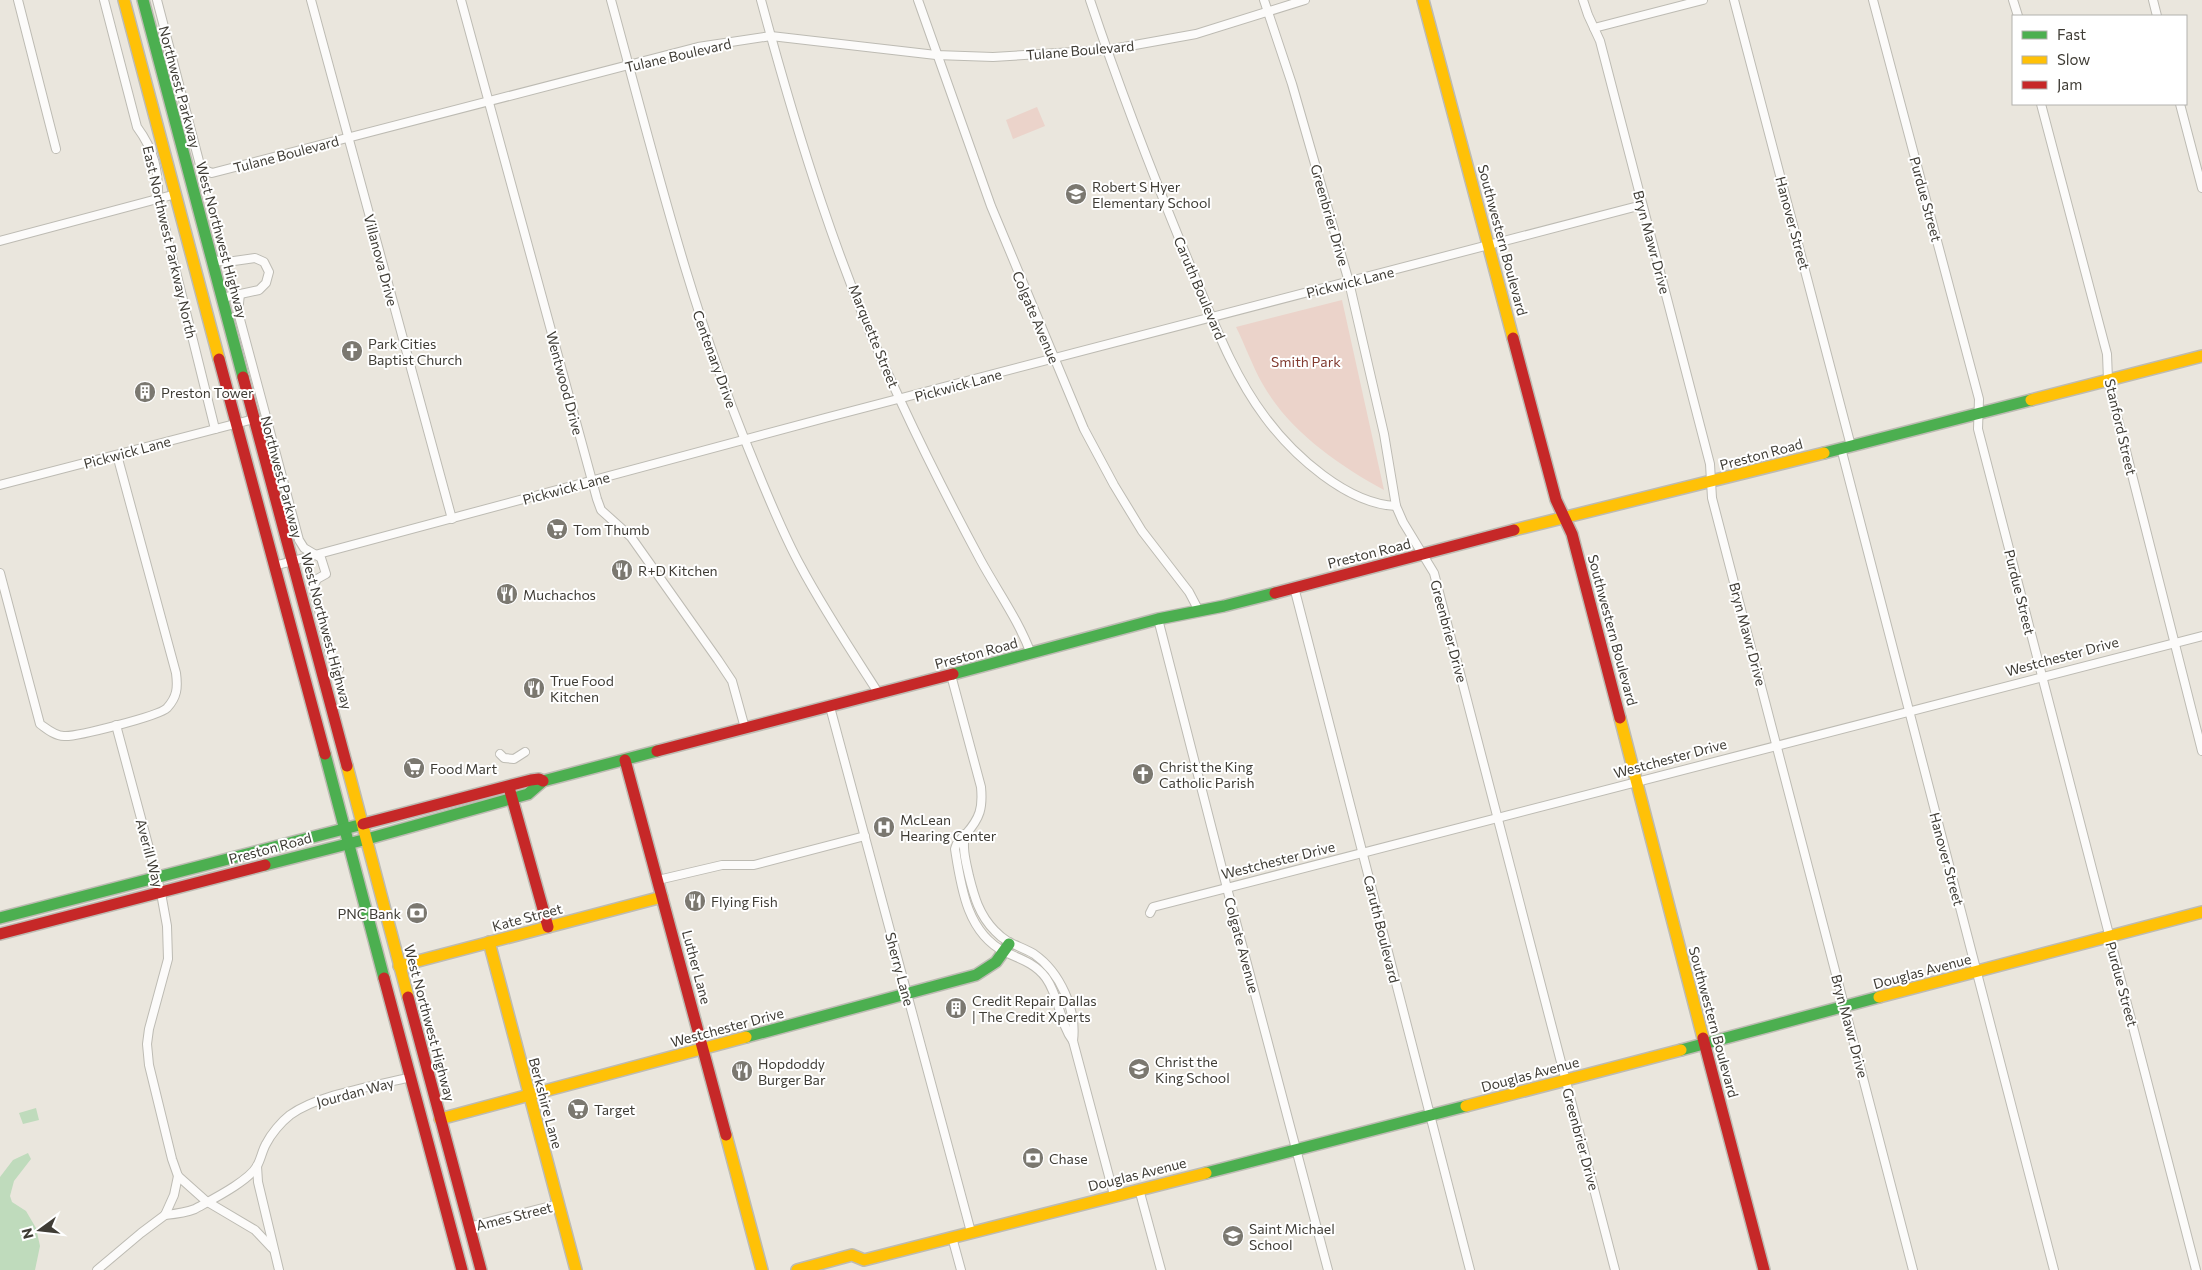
<svg xmlns="http://www.w3.org/2000/svg" width="2202" height="1270" font-family="Commissioner,sans-serif">
	<rect width="100%" height="100%" fill="#eae6dd"/>
	<!-- green -->
	<g fill="#ebd3ca">
		<path d="M 1037,107 L 1045,126 L 1013,139 L 1006,120 Z"/>
		<path d="M 1342,300 L 1384,490 C 1337,464 1289,431 1262,383 C 1252,365 1245,345 1236,327 Z"/>
	</g>
	<!-- water -->
	<g fill="#bfdbbc">
		<path d="M 36,1108 L 39,1120 L 23,1124 L 19,1113 Z"/>
		<path d="M 28,1153 L 31,1159 L 14,1181 L 10,1196 L 12,1202 L 26,1211 L 36,1228 L 40,1246 L 35,1270 L 0,1270 L 0,1177 L 13,1160 Z"/>
	</g>
	<g fill="none" stroke-linecap="round" stroke-linejoin="round">
		<!-- street casing -->
		<g stroke="#bdbbb3" stroke-width="10">
			<g id="street">
				<path d="M 18,0 L 56,149"/>
				<path d="M 104,0 L 137,127 C 154,150 159,171 158,199 L 215,429"/>
				<path d="M 157,0 L 200,165 L 207,171 L 212,173 L 698,47 L 771,36 L 936,55 L 993,57 L 1107,50 L 1196,34 L 1305,0"/>
				<path d="M 311,0 L 452,519"/>
				<path d="M 461,0 L 597,499 L 601,510 L 631,537 L 718,660 L 732,681 L 745,728"/>
				<path d="M 611,0 C 653,153 690,308 751,455 C 766,492 781,530 800,565 C 824,610 852,652 879,694"/>
				<path d="M 761,0 C 798,137 840,274 901,402 C 926,456 953,509 981,561 C 998,592 1019,621 1031,654"/>
				<path d="M 918,0 L 991,206 L 1084,429 L 1114,485 L 1142,531 L 1189,592 L 1199,611"/>
				<path d="M 1090,0 C 1120,90 1154,178 1190,265 C 1212,317 1231,372 1265,417 C 1293,455 1347,504 1396,506"/>
				<path d="M 1264,0 L 1292,84 L 1349,282 L 1384,434 L 1396,506 L 1403,522 L 1434,573 L 1615,1270"/>
				<path d="M 1583,0 L 1588,15 L 1600,41 L 1710,464 L 1712,498 L 1913,1270"/>
				<path d="M 1734,0 L 1851,446"/>
				<path d="M 1873,0 L 1979,399 L 1978,429 L 2196,1270"/>
				<path d="M 2013,0 L 2018,16"/>
				<path d="M 2153,0 L 2157,16"/>
				<path d="M 1594,28 L 1703,0"/>
				<path d="M 2041,104 L 2107,354 L 2108,380 L 2202,751"/>
				<path d="M 2180,104 L 2202,188"/>
				<path d="M 0,241 L 176,194"/>
				<path d="M 212,260 L 227,262 L 255,258 L 264,262 L 269,272 L 266,283 L 259,290 L 222,298"/>
				<path d="M 240,294 L 238,312 L 299,540 L 304,548 L 321,558 L 326,574 L 317,579 L 313,587 L 331,657 L 339,669"/>
				<path d="M 1841,448 L 2054,1270"/>
				<path d="M 0,485 L 254,419"/>
				<path d="M 274,566 L 825,418 L 1642,205"/>
				<path d="M 0,573 L 40,724 C 47,729 55,736 64,736 C 76,737 159,716 167,708 C 177,697 178,688 176,673 L 117,455"/>
				<path d="M 1294,587 L 1470,1270"/>
				<path d="M 1158,619 L 1227,888 L 1328,1270"/>
				<path d="M 951,675 L 981,787 C 983,808 980,818 966,834 C 960,840 957,841 955,849 C 961,887 967,933 1005,952 C 1021,959 1036,964 1046,978 C 1060,998 1059,1022 1073,1041"/>
				<path d="M 830,707 L 971,1232"/>
				<path d="M 116,725 L 161,893 L 167,926 L 168,959 L 149,1029 L 147,1044 L 149,1065 L 172,1159 L 178,1176 L 206,1201 L 255,1230 L 272,1248"/>
				<path d="M 500,754 L 504,758 L 514,759 L 525,752"/>
				<path d="M 965,834 C 962,849 966,862 969,876 C 974,896 979,915 995,931 C 1008,945 1019,945 1034,954 C 1060,972 1077,1010 1073,1041 L 1114,1195"/>
				<path d="M 658,880 L 722,865 L 754,865 L 865,836"/>
				<path d="M 1150,913 L 1153,907 L 2202,636"/>
				<path d="M 257,1166 L 258,1182 L 279,1270"/>
				<path d="M 1139,1189 L 1161,1270"/>
				<path d="M 165,1215 C 175,1214 185,1213 195,1209 C 211,1200 249,1181 257,1166 C 261,1159 262,1151 266,1144 C 271,1134 281,1122 290,1115 C 319,1094 376,1086 411,1077"/>
				<path d="M 469,1227 L 559,1204"/>
				<path d="M 952,1237 L 961,1270"/>
				<path d="M 97,1270 L 141,1233 L 165,1215 L 174,1195 L 178,1176"/>
			</g>
		</g>
		<!-- fast casing -->
		<g stroke="#bdbbb3" stroke-width="14">
			<g id="fast">
				<path d="M 143,0 L 243,377"/>
				<path d="M 1824,453 L 2031,400"/>
				<path d="M 953,674 L 1158,619 L 1224,606 L 1275,593"/>
				<path d="M 325,754 L 384,978"/>
				<path d="M 367,839 L 528,794 L 543,781 L 657,751"/>
				<path d="M 265,865 L 367,839"/>
				<path d="M 0,918 L 363,824"/>
				<path d="M 746,1037 L 976,975 L 996,962 L 1009,944"/>
				<path d="M 1681,1050 L 1879,997"/>
				<path d="M 1206,1173 L 1466,1106"/>
			</g>
		</g>
		<!-- slow casing -->
		<g stroke="#bdbbb3" stroke-width="14">
			<g id="slow">
				<path d="M 124,0 L 219,359"/>
				<path d="M 1423,0 L 1513,338"/>
				<path d="M 2031,400 L 2202,356"/>
				<path d="M 1514,530 L 1824,453"/>
				<path d="M 1620,718 L 1703,1038"/>
				<path d="M 347,766 L 408,997"/>
				<path d="M 489,942 L 576,1270"/>
				<path d="M 399,966 L 662,897"/>
				<path d="M 1879,997 L 2202,912"/>
				<path d="M 1466,1106 L 1681,1050"/>
				<path d="M 440,1119 L 746,1037"/>
				<path d="M 726,1135 L 762,1270"/>
				<path d="M 797,1270 L 852,1255 L 864,1260 L 1206,1173"/>
			</g>
		</g>
		<!-- jam casing -->
		<g stroke="#bdbbb3" stroke-width="14">
			<g id="jam">
				<path d="M 1513,338 L 1556,500 L 1572,534 L 1620,718"/>
				<path d="M 219,359 L 325,754"/>
				<path d="M 243,377 L 347,766"/>
				<path d="M 1275,593 L 1514,530"/>
				<path d="M 657,751 L 953,674"/>
				<path d="M 625,760 L 726,1135"/>
				<path d="M 510,791 L 548,927"/>
				<path d="M 363,824 L 531,780 L 539,779 L 543,781"/>
				<path d="M 0,934 L 265,865"/>
				<path d="M 384,978 L 462,1270"/>
				<path d="M 408,997 L 481,1270"/>
				<path d="M 1703,1038 L 1764,1270"/>
			</g>
		</g>
		<!-- street -->
		<use href="#street" stroke="#fcfbfa" stroke-width="8"/>
		<!-- fast -->
		<use href="#fast" stroke="#4caf50" stroke-width="11"/>
		<!-- slow -->
		<use href="#slow" stroke="#ffc107" stroke-width="11"/>
		<!-- jam -->
		<use href="#jam" stroke="#c62828" stroke-width="11"/>
	</g>
	<!-- icons -->
	<defs>
		<g id="school-disc" transform="scale(1.125)"><circle r="9.5" fill="#7b7870" stroke="#fff"/><path d="M0-5L7-2L0 1L-7-2ZM-4 1L0 2.5L4 1V4Q0 6-4 4Z" fill="#fff"/></g>
		<g id="church-disc" transform="scale(1.125)"><circle r="9.5" fill="#7b7870" stroke="#fff"/><path d="M-1.2-6h2.4v3.5h3.3v2.4h-3.3V6h-2.4V-.1h-3.3v-2.4h3.3Z" fill="#fff"/></g>
		<g id="building-disc" transform="scale(1.125)"><circle r="9.5" fill="#7b7870" stroke="#fff"/><path d="M-4-6H4V6H1V3H-1V6H-4ZM-2.5-4.3h1.7v1.8h-1.7ZM.8-4.3h1.7v1.8H.8ZM-2.5-1h1.7V.8h-1.7ZM.8-1h1.7V.8H.8Z" fill="#fff"/></g>
		<g id="supermarket-disc" transform="scale(1.125)"><circle r="9.5" fill="#7b7870" stroke="#fff"/><path d="M-6-5.5h2.5l.6 2H6L4.5 2H-2.5L-4.4-4H-6ZM-1.5 3.2a1.3 1.3 0 1 0 .1 0ZM3 3.2a1.3 1.3 0 1 0 .1 0Z" fill="#fff"/></g>
		<g id="restaurant-disc" transform="scale(1.125)"><circle r="9.5" fill="#7b7870" stroke="#fff"/><path d="M-5-6h1v4h1v-4h1v4h1v-4h1v5L-1.5 .5V6h-2V.5L-5-1ZM5-6V6H3V1.5H1.5Q1.5-4 5-6Z" fill="#fff"/></g>
		<g id="hospital-disc" transform="scale(1.125)"><circle r="9.5" fill="#7b7870" stroke="#fff"/><path d="M-5-5h3v3.5h4V-5h3V5h-3V1.5h-4V5h-3Z" fill="#fff"/></g>
		<g id="bank-disc" transform="scale(1.125)"><circle r="9.5" fill="#7b7870" stroke="#fff"/><path d="M-6-4H6V4H-6ZM0-2.3a2.3 2.3 0 1 0 0 4.6a2.3 2.3 0 1 0 0-4.6Z" fill="#fff"/></g>
	</defs>
	<g fill-rule="evenodd">
		<use href="#school-disc" x="1076" y="194"/>
		<use href="#church-disc" x="352" y="351"/>
		<use href="#building-disc" x="145" y="392"/>
		<use href="#supermarket-disc" x="557" y="529"/>
		<use href="#restaurant-disc" x="622" y="570"/>
		<use href="#restaurant-disc" x="507" y="594"/>
		<use href="#restaurant-disc" x="534" y="688"/>
		<use href="#supermarket-disc" x="414" y="768"/>
		<use href="#church-disc" x="1143" y="774"/>
		<use href="#hospital-disc" x="884" y="827"/>
		<use href="#restaurant-disc" x="695" y="901"/>
		<use href="#bank-disc" x="417" y="913"/>
		<use href="#building-disc" x="956" y="1008"/>
		<use href="#school-disc" x="1139" y="1069"/>
		<use href="#restaurant-disc" x="742" y="1071"/>
		<use href="#supermarket-disc" x="578" y="1109"/>
		<use href="#bank-disc" x="1033" y="1158"/>
		<use href="#school-disc" x="1233" y="1236"/>
	</g>
	<g text-anchor="middle" dominant-baseline="central" stroke-width="4" stroke-linejoin="round" paint-order="stroke">
		<!-- street labels -->
		<g font-size="14" fill="#3f3c35" stroke="#fff">
			<text transform="translate(1080 50) rotate(-5)">Tulane Boulevard</text>
			<text transform="translate(678 55) rotate(-13)">Tulane Boulevard</text>
			<text transform="translate(180 87) rotate(75)">Northwest Parkway</text>
			<text transform="translate(286 154) rotate(-15)">Tulane Boulevard</text>
			<text transform="translate(1926 199) rotate(75)">Purdue Street</text>
			<text transform="translate(1330 215) rotate(74)">Greenbrier Drive</text>
			<text transform="translate(1793 223) rotate(75)">Hanover Street</text>
			<text transform="translate(222 240) rotate(75)">West Northwest Highway</text>
			<text transform="translate(1503 240) rotate(75)">Southwestern Boulevard</text>
			<text transform="translate(170 242) rotate(77)">East Northwest Parkway North</text>
			<text transform="translate(1652 242) rotate(75)">Bryn Mawr Drive</text>
			<text transform="translate(381 260) rotate(75)">Villanova Drive</text>
			<text transform="translate(1350 282) rotate(-14)">Pickwick Lane</text>
			<text transform="translate(1200 288) rotate(67)">Caruth Boulevard</text>
			<text transform="translate(1036 317) rotate(67)">Colgate Avenue</text>
			<text transform="translate(874 336) rotate(68)">Marquette Street</text>
			<text transform="translate(715 359) rotate(70)">Centenary Drive</text>
			<text transform="translate(565 383) rotate(75)">Wentwood Drive</text>
			<text transform="translate(958 385) rotate(-15)">Pickwick Lane</text>
			<text transform="translate(2121 427) rotate(77)">Stanford Street</text>
			<text transform="translate(127 452) rotate(-15)">Pickwick Lane</text>
			<text transform="translate(1761 454) rotate(-15)">Preston Road</text>
			<text transform="translate(282 477) rotate(75)">Northwest Parkway</text>
			<text transform="translate(566 488) rotate(-15)">Pickwick Lane</text>
			<text transform="translate(1369 553) rotate(-14)">Preston Road</text>
			<text transform="translate(2020 592) rotate(76)">Purdue Street</text>
			<text transform="translate(1613 630) rotate(75)">Southwestern Boulevard</text>
			<text transform="translate(327 631) rotate(75)">West Northwest Highway</text>
			<text transform="translate(1449 631) rotate(75)">Greenbrier Drive</text>
			<text transform="translate(1748 634) rotate(75)">Bryn Mawr Drive</text>
			<text transform="translate(976 653) rotate(-15)">Preston Road</text>
			<text transform="translate(2062 656) rotate(-15)">Westchester Drive</text>
			<text transform="translate(1670 758) rotate(-15)">Westchester Drive</text>
			<text transform="translate(270 848) rotate(-15)">Preston Road</text>
			<text transform="translate(150 853) rotate(75)">Averill Way</text>
			<text transform="translate(1947 859) rotate(75)">Hanover Street</text>
			<text transform="translate(1278 860) rotate(-14)">Westchester Drive</text>
			<text transform="translate(527 917) rotate(-15)">Kate Street</text>
			<text transform="translate(1382 929) rotate(76)">Caruth Boulevard</text>
			<text transform="translate(1242 945) rotate(75)">Colgate Avenue</text>
			<text transform="translate(697 967) rotate(75)">Luther Lane</text>
			<text transform="translate(900 969) rotate(75)">Sherry Lane</text>
			<text transform="translate(1922 971) rotate(-15)">Douglas Avenue</text>
			<text transform="translate(2122 984) rotate(75)">Purdue Street</text>
			<text transform="translate(1714 1022) rotate(75)">Southwestern Boulevard</text>
			<text transform="translate(430 1023) rotate(75)">West Northwest Highway</text>
			<text transform="translate(1850 1026) rotate(75)">Bryn Mawr Drive</text>
			<text transform="translate(727 1027) rotate(-15)">Westchester Drive</text>
			<text transform="translate(1530 1074) rotate(-15)">Douglas Avenue</text>
			<text transform="translate(355 1092) rotate(-15)">Jourdan Way</text>
			<text transform="translate(546 1103) rotate(75)">Berkshire Lane</text>
			<text transform="translate(1581 1139) rotate(75)">Greenbrier Drive</text>
			<text transform="translate(1137 1174) rotate(-14)">Douglas Avenue</text>
			<text transform="translate(514 1216) rotate(-14)">Ames Street</text>
		</g>
		<!-- poi labels -->
		<g font-size="14" fill="#3f3c35" stroke="#fff" text-anchor="start">
			<text x="1092" y="186">Robert S Hyer<tspan x="1092" dy="16">Elementary School</tspan></text>
			<text x="368" y="343">Park Cities<tspan x="368" dy="16">Baptist Church</tspan></text>
			<text x="161" y="392">Preston Tower</text>
			<text x="573" y="529">Tom Thumb</text>
			<text x="638" y="570">R+D Kitchen</text>
			<text x="523" y="594">Muchachos</text>
			<text x="550" y="680">True Food<tspan x="550" dy="16">Kitchen</tspan></text>
			<text x="1159" y="766">Christ the King<tspan x="1159" dy="16">Catholic Parish</tspan></text>
			<text x="430" y="768">Food Mart</text>
			<text x="900" y="819">McLean<tspan x="900" dy="16">Hearing Center</tspan></text>
			<text x="711" y="901">Flying Fish</text>
			<text x="401" y="913" text-anchor="end">PNC Bank</text>
			<text x="972" y="1000">Credit Repair Dallas<tspan x="972" dy="16">| The Credit Xperts</tspan></text>
			<text x="1155" y="1061">Christ the<tspan x="1155" dy="16">King School</tspan></text>
			<text x="758" y="1063">Hopdoddy<tspan x="758" dy="16">Burger Bar</tspan></text>
			<text x="594" y="1109">Target</text>
			<text x="1049" y="1158">Chase</text>
			<text x="1249" y="1228">Saint Michael<tspan x="1249" dy="16">School</tspan></text>
		</g>
		<!-- park labels -->
		<g font-size="14" fill="#813a2f" stroke="#fff">
			<text x="1306" y="361">Smith Park</text>
		</g>
	</g>
	<!-- legend -->
	<rect x="2012" y="15" width="175" height="90" fill="#ffffff" stroke="#b2b1ae"/>
	<rect x="2022" y="31" width="25" height="8" fill="#4caf50" stroke="#b2b1ae"/>
	<text x="2057" y="40" font-size="15" fill="#3f3c35">Fast</text>
	<rect x="2022" y="56" width="25" height="8" fill="#ffc107" stroke="#b2b1ae"/>
	<text x="2057" y="65" font-size="15" fill="#3f3c35">Slow</text>
	<rect x="2022" y="81" width="25" height="8" fill="#c62828" stroke="#b2b1ae"/>
	<text x="2057" y="90" font-size="15" fill="#3f3c35">Jam</text>
	<!-- north arrow -->
	<g transform="translate(40 1230) rotate(255)" stroke="#ffffff" stroke-width="4" paint-order="stroke">
	<path d="M0-4L9 19L0 12L-9 19Z" fill="#3f3c35"/>
	<text y="-8" font-size="14" font-weight="bold" text-anchor="middle" fill="#3f3c35">N</text>
	</g>
</svg>
